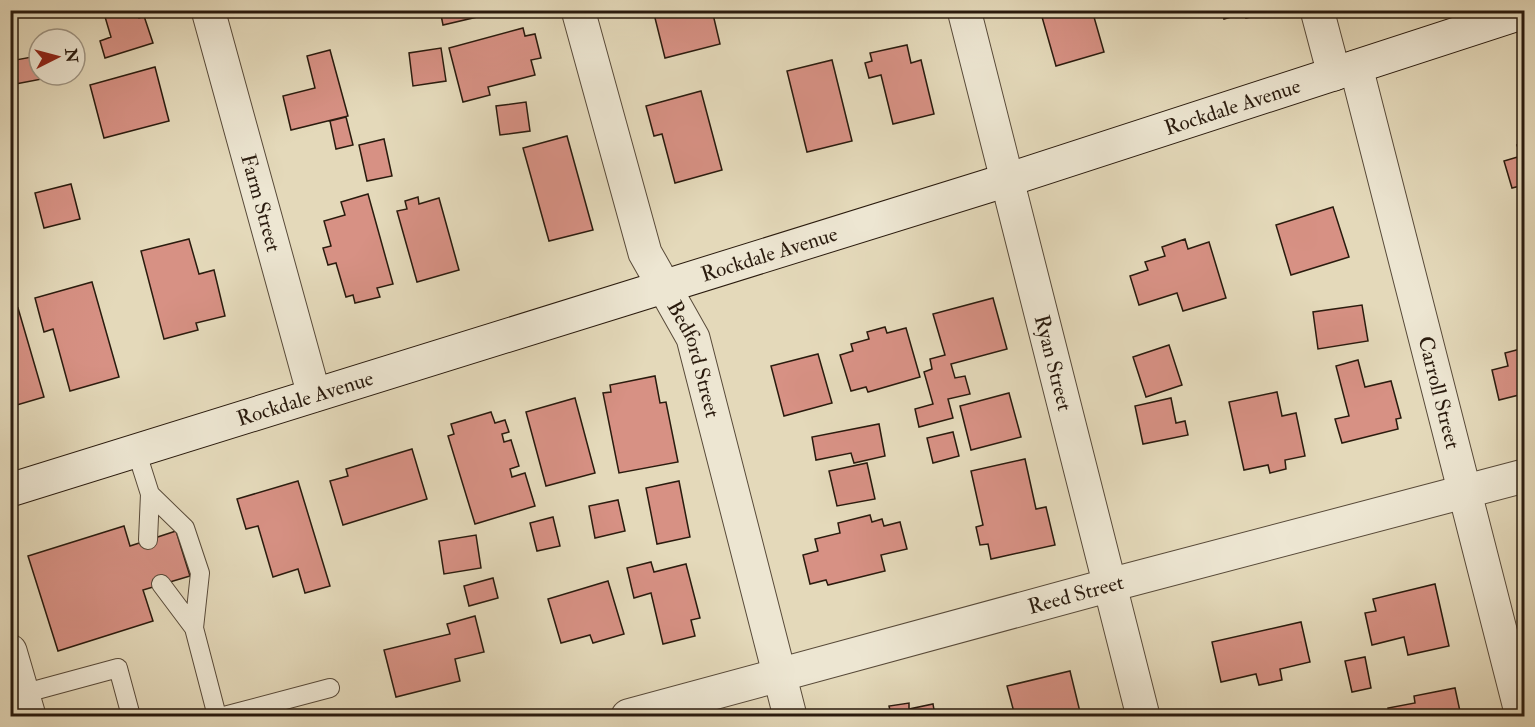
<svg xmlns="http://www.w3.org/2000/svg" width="1535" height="727" viewBox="0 0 1535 727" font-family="'IM FELL Double Pica',serif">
  <rect width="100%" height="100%" fill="#e4d9ba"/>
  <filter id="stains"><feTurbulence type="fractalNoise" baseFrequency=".00333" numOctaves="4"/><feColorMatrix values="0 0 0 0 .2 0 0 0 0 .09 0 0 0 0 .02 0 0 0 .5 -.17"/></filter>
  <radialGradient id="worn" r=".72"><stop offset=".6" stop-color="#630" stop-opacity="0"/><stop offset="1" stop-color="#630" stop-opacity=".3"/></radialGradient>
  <path fill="#d79184" stroke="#2a1b0e" stroke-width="1.5" d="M103 10H137L139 18 144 16 153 43 105 58 100 41 111 37Z
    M440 10H507L443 25Z
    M653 10H712L720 44 665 58Z
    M1040 10H1092L1104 52 1056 66Z
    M1222 10H1272V12L1246 18 1245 13 1224 19Z
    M523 28 525 36 535 34 541 58 531 60 535 75 488 87 490 95 463 102 449 48Z
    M907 45 911 63 921 60 934 114 893 124 881 75 869 78 865 63 872 61 870 53Z
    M441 48 446 81 413 86 409 53Z
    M330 50 348 116 291 130 283 96 315 88 307 56Z
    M37 56 42 79 10 85V61Z
    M832 60 852 141 807 152 787 71Z
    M155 67 169 121 104 138 90 85Z
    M701 91 722 170 675 183 662 134 654 136 646 106Z
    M526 102 530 131 500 135 496 106Z
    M346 117 353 145 336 149 330 121Z
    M567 136 593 230 549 241 523 148Z
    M384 139 392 176 367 181 359 145Z
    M1524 143V185L1512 188 1504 161 1521 156 1517 145Z
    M71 184 80 219 44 228 35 193Z
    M368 194 393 284 377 288 380 297 355 303 353 295 346 297 336 263 328 265 323 248 331 246 324 221 345 215 341 202Z
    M418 197 419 204 439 198 459 270 417 282 397 211 407 209 405 201Z
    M1333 207 1349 257 1291 275 1276 225Z
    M189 239 199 274 214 270 225 316 196 323 198 330 164 339 141 251Z
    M1185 239 1188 249 1209 242 1226 298 1183 311 1177 293 1139 305 1130 276 1148 270 1145 262 1165 256 1162 247Z
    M92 282 119 377 70 391 53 329 44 332 35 298Z
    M993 298 1007 349 951 364 955 378 965 376 970 394 948 399 953 418 919 427 915 409 933 404 924 372 932 369 930 359 945 355 933 314Z
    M1362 305 1368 341 1318 349 1313 312Z
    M18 308 44 397 10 407V310Z
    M885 327 887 333 906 328 920 377 868 392 866 387 851 391 840 355 853 351 851 344 869 339 867 332Z
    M1169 345 1182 385 1146 397 1133 357Z
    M1524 348V399L1520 400 1519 395 1499 400 1492 370 1508 366 1505 353Z
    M818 354 832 403 784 416 771 366Z
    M1358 360 1365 387 1391 381 1401 418 1396 419 1398 429 1342 443 1335 419 1349 416 1336 366Z
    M655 376 660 403 666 402 678 462 619 473 603 393 611 392 610 385Z
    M1277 392 1282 416 1296 413 1305 456 1285 460 1286 469 1270 473 1268 465 1244 470 1229 402Z
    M1009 393 1021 437 971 450 960 406Z
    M575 398 595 473 546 486 526 412Z
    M1171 398 1176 423 1185 421 1188 435 1143 444 1135 406Z
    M491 412 495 423 505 420 509 432 502 434 504 442 511 440 519 466 510 469 512 477 525 473 535 506 475 524 448 436 454 434 451 424Z
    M879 424 885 456 854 463 851 453 816 460 812 437Z
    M953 432 959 456 933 463 927 438Z
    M412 449 427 499 343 525 330 481 348 476 346 469Z
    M1025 459 1036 509 1046 507 1055 545 991 559 988 544 980 545 976 527 983 525 971 471Z
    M867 463 875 499 837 506 829 471Z
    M298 481 330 586 305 593 298 569 273 577 258 526 246 529 237 499Z
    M679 481 690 537 657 544 646 488Z
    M618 500 625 531 595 538 589 506Z
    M870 515 872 522 882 519 884 526 900 522 907 549 881 555 885 571 828 585 826 580 810 584 803 555 818 551 815 539 840 533 838 523Z
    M553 517 560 546 537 551 530 523Z
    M124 526 130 546 176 531 190 576 143 590 153 621 58 651 28 556Z
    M476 535 481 568 444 574 439 541Z
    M651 562 654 572 686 564 700 618 691 620 695 636 663 644 651 593 634 598 627 568Z
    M493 578 498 598 469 606 464 586Z
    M608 581 624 634 593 643 590 635 561 643 548 599Z
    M1435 584 1449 646 1408 655 1404 637 1372 645 1365 613 1376 611 1373 599Z
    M475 616 484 652 455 659 460 681 396 697 384 650 450 634 447 624Z
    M1301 622 1310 662 1280 669 1282 680 1259 685 1256 674 1221 682 1212 642Z
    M1365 657 1371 688 1352 692 1345 661Z
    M1070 671 1081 716H1015L1007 686Z
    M1455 688 1461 716H1390L1388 708 1415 703 1414 696Z
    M909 703V709L933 704 935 716H873L891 714 889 706Z"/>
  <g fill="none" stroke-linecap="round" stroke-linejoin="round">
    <defs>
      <path id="service" d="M136 450 150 494 148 540
        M150 494 185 528 200 573 194 628
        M161 584 194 628 217 716
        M22 694 118 668 131 716
        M224 716 330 688"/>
      <g id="minor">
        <path id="s1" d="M208 10 314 395"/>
        <path id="s2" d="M578 10 645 253 693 338 790 716"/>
        <path id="s3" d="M964 10 1143 716"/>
        <path d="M1317 10 1334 74"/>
        <path id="s4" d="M1356 67 1522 716"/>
        <path id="s5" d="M628 716 1110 585 1524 476"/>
      </g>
      <path id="tertiary" d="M10 651 29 716"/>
      <g id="secondary">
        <path id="s6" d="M10 490 1007 180 1524 12"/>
      </g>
    </defs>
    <use href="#service" stroke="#584a39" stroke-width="20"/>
    <use href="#minor" stroke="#584a39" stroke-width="35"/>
    <use href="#tertiary" stroke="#584a39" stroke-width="35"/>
    <use href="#secondary" stroke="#2a1b0e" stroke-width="35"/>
    <use href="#service" stroke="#ede6d2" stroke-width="18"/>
    <use href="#minor" stroke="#ede6d2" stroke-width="33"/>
    <use href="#tertiary" stroke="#ede6d2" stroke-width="33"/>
    <use href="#secondary" stroke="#ede6d2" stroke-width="33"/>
  </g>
  <g text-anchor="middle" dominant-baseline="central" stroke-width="6" stroke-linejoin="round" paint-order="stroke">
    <g font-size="21" fill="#2a1b0e" stroke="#ede6d2">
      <text stroke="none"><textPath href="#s6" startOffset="1281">Rockdale Avenue</textPath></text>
      <text stroke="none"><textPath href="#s1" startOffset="200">Farm Street</textPath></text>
      <text stroke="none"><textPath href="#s6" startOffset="795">Rockdale Avenue</textPath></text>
      <text stroke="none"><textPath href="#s2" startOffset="370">Bedford Street</textPath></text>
      <text stroke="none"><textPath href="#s3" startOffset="364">Ryan Street</textPath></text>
      <text stroke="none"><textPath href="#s4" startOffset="336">Carroll Street</textPath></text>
      <text stroke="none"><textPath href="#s6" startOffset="309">Rockdale Avenue</textPath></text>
      <text stroke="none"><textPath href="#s5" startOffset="464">Reed Street</textPath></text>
    </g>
  </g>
  <rect width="1535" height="727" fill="none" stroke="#e4d9ba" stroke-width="36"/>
  <rect x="12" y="12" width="1511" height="703" fill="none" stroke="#2a1b0e" stroke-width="3"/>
  <rect x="18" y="18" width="1499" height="691" fill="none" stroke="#2a1b0e" stroke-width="1.5"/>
  <g transform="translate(57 57) rotate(84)"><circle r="28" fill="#ede6d2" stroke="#9f9584" stroke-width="1.5"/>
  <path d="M0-4.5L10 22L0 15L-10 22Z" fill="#8f2418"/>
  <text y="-9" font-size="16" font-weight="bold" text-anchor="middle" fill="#2a1b0e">N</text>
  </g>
  <rect width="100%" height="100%" filter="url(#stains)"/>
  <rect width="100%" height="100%" fill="url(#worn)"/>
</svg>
